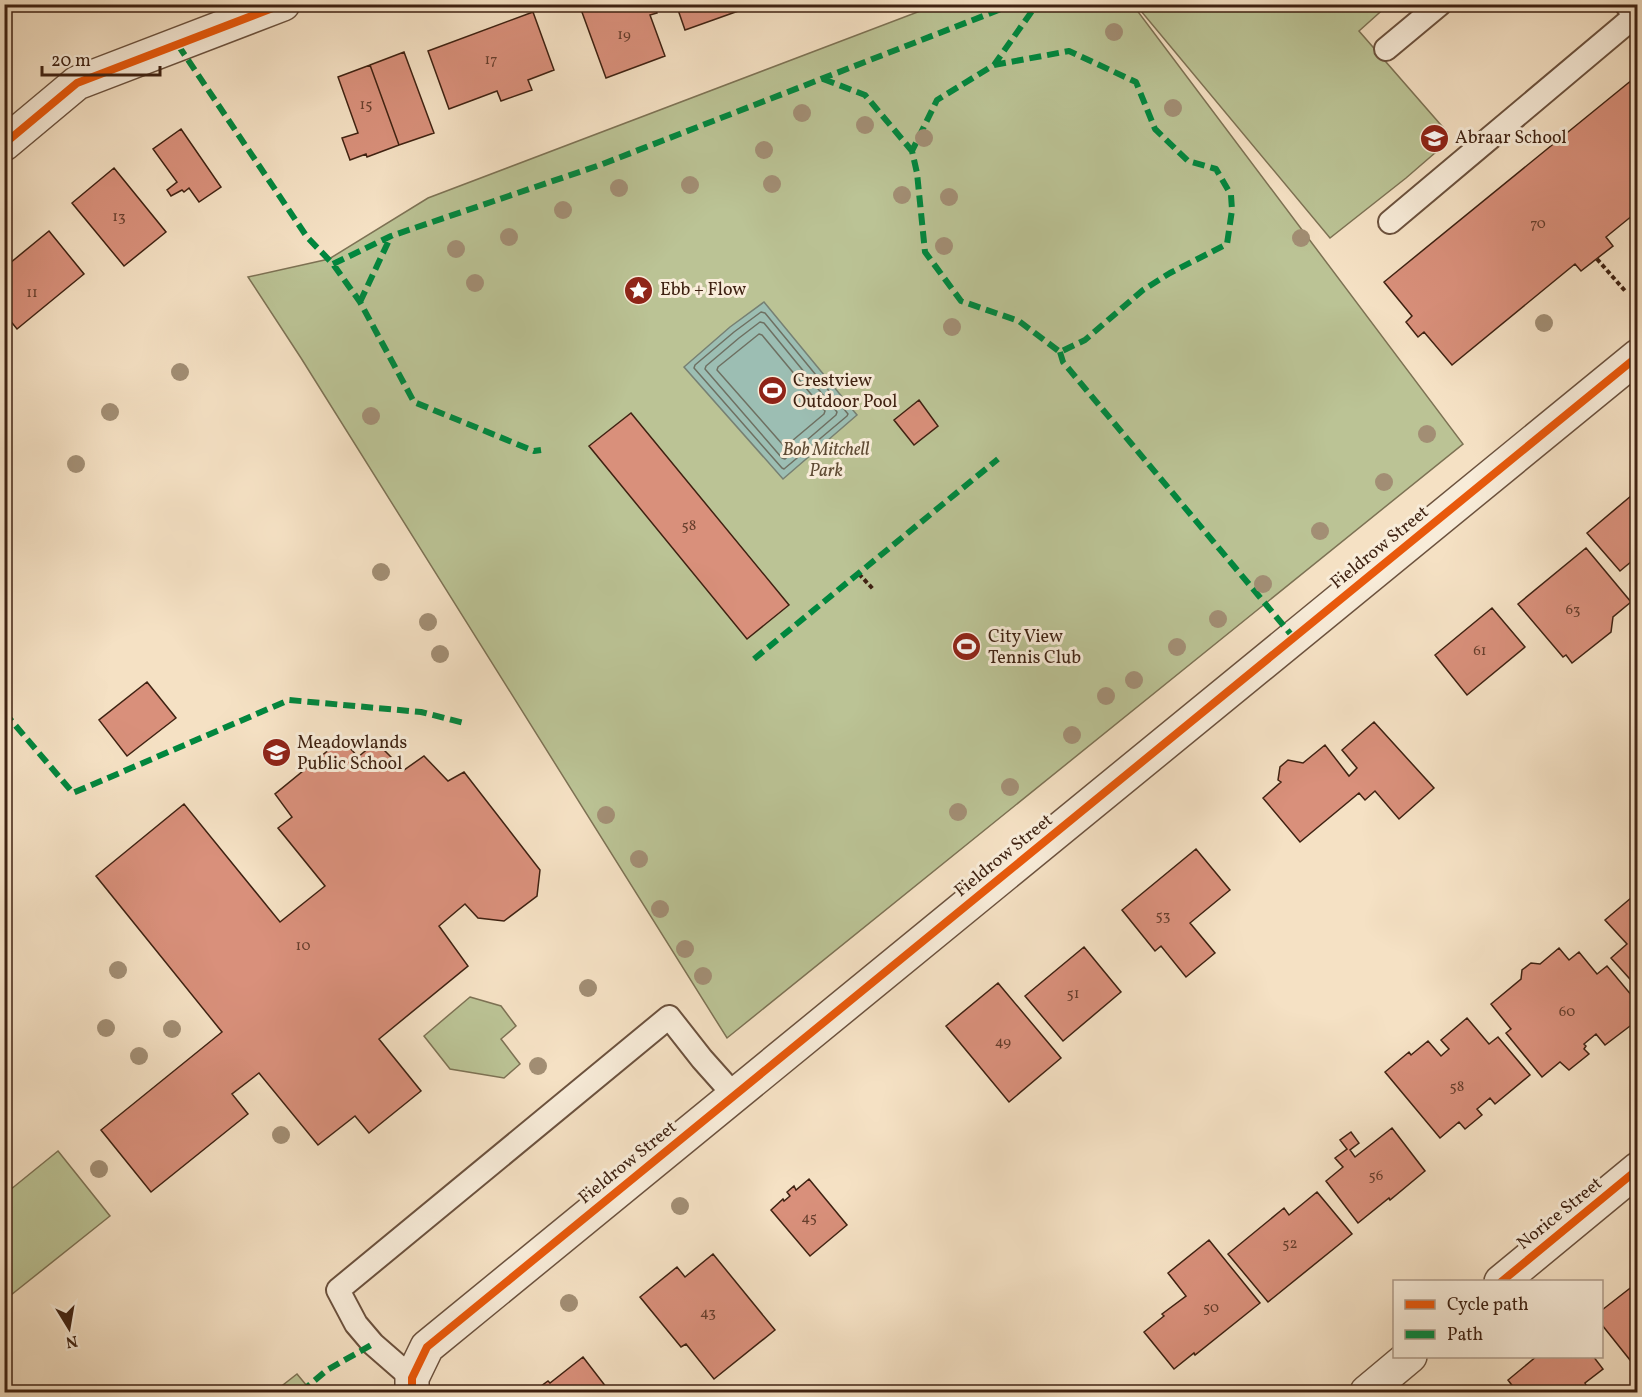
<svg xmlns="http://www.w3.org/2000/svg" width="1642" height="1397" viewBox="0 0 1642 1397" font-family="Vollkorn,serif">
  <rect width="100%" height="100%" fill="#f5e1c4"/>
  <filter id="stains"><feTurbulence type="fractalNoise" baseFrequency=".00333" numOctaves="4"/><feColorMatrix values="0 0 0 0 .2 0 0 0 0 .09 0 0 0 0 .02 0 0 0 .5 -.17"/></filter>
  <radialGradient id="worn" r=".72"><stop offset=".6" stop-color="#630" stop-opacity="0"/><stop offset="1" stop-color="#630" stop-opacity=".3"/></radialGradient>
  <path fill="#bbc395" stroke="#7d7254" stroke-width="1.5" d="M936 5H1133L1463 444 727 1038 301 358 248 277 329 259 428 198Z
    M1136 5H1388L1359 31 1447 132 1444 141 1436 152 1406 178 1330 238Z
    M470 997 501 1006 516 1026 501 1039 520 1064 504 1078 450 1069 424 1036Z
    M58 1151 110 1216 11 1295 5 1286V1194Z
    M297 1374 312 1392H274Z"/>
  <path fill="#9cbeb3" stroke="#778073" stroke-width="1.5" d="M764 302 857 415 783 479 684 367 730 327Z"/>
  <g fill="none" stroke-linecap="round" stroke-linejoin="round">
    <path stroke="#6e7062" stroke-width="1.5" d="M761 312 765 313 848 414 847 416 784 469 782 468 694 368 695 365 734 332Z
      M760 322 764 323 837 412 836 415 785 459 782 458 705 369 706 366 739 338Z
      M759 334 762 335 825 411 824 414 786 446 783 445 717 370 718 367Z"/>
  </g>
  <path fill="#d9907b" stroke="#3f2212" stroke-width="1.5" d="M579 4H654L657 13 650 15 665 56 606 78Z
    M676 4H758L685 30Z
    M533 12 554 70 528 80 532 90 501 101 497 91 449 109 428 51Z
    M404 52 434 133 399 145 370 65Z
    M370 65 399 145 367 157 366 154 350 160 342 138 358 133 338 77Z
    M1638 75V211L1606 237 1613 246 1581 271 1575 264 1452 365 1424 332 1418 337 1406 322 1412 316 1384 282Z
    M181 129 221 187 199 202 189 188 184 192 182 190 171 196 167 190 177 182 153 149Z
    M114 168 166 232 124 266 72 203Z
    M49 231 84 274 17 329 4 313V268Z
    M919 400 938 426 914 445 894 420Z
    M631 413 789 605 747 639 589 446Z
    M1638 490V556L1620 571 1587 533Z
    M1586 548 1631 602 1613 617 1611 632 1572 663 1566 655 1563 657 1518 604Z
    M1492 608 1525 647 1467 695 1435 655Z
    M147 682 176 718 127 756 99 720Z
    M1374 722 1434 788 1399 819 1375 791 1365 800 1359 793 1300 842 1263 798 1281 782 1278 780 1280 767 1288 760 1303 763 1325 745 1349 776 1357 768 1342 750Z
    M342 739 358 757 376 742 404 770 424 756 448 781 464 772 540 870 537 896 504 921 478 918 465 904 439 926 468 966 379 1039 421 1091 369 1133 355 1116 318 1145 259 1073 232 1094 248 1114 151 1192 101 1130 222 1032 96 876 184 804 280 922 325 886 278 828 292 817 275 794Z
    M1196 849 1230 890 1190 923 1215 953 1186 977 1161 946 1155 951 1122 910Z
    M1638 892V988L1611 958 1627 944 1605 920Z
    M1084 947 1121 992 1063 1041 1025 996Z
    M1559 948 1569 960 1579 952 1597 974 1607 966 1638 1003V1020L1605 1045 1596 1034 1584 1044 1586 1046 1584 1049 1589 1054 1569 1070 1560 1062 1542 1077 1506 1033 1511 1029 1491 1004 1521 979 1522 970 1531 963 1540 964Z
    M998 983 1061 1058 1009 1102 946 1026Z
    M1467 1018 1489 1044 1498 1037 1530 1075 1495 1104 1490 1098 1477 1109 1482 1115 1465 1129 1459 1122 1440 1138 1385 1072 1409 1052 1411 1055 1428 1041 1441 1056 1449 1049 1441 1040Z
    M1392 1128 1425 1171 1390 1200 1389 1198 1358 1223 1326 1181 1343 1167 1335 1158 1347 1149 1340 1140 1351 1132 1359 1143 1350 1150 1355 1157Z
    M809 1179 847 1225 810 1256 771 1210 783 1199 784 1201 790 1196 787 1192 794 1186 796 1190Z
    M1317 1192 1352 1234 1268 1302 1228 1254 1284 1208 1289 1215Z
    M1209 1240 1260 1303 1195 1355 1194 1353 1174 1369 1144 1332 1164 1316 1162 1314 1186 1296 1168 1273Z
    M713 1254 775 1330 714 1379 686 1344 681 1347 640 1297 677 1267 685 1277Z
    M1638 1282V1370L1602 1325V1310Z
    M1537 1356H1593L1603 1369 1585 1383 1586 1385 1577 1392H1517L1508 1380Z
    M583 1357 610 1392H536L539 1391 537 1389 548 1381 550 1383Z"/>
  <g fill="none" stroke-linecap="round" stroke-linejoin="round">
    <defs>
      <path id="service" d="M1386 49 1440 4
        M1390 222 1635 16 1626 4
        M412 1378 373 1344 356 1324 338 1290 669 1017 702 1059 735 1096"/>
      <path id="minor" d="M4 144 77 83 283 4
        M1501 1282 1638 1169
        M412 1392V1378L427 1347 1638 356
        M1367 1392 1410 1356"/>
    </defs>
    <use href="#service" stroke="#6c523e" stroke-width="26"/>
    <use href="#minor" stroke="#6c523e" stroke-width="36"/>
    <path stroke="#3f2212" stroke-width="4" stroke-dasharray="4.5 3" stroke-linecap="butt" d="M1597 259 1626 292
      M859 574 873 589"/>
    <use href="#service" stroke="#f8ecd9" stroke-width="22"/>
    <use href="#minor" stroke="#f8ecd9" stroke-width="33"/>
    <path stroke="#00873e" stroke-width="6" stroke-dasharray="12 6" stroke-linecap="butt" d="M178 45 307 237 333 264 360 302 414 402 534 451 541 450
      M994 65 1069 51 1136 82 1155 129 1188 161 1216 169 1231 195 1232 210 1227 244 1170 273 1143 290 1085 340 1060 352 1019 321 961 301 925 252 917 173 912 151 937 100 994 65 1037 4
      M823 79 865 95 912 151
      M333 264 391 236 600 165 1014 4
      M360 302 391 236
      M1060 352 1063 362 1294 638
      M754 659 998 459
      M4 712 73 793 289 700 421 712 464 723
      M301 1392 327 1370 373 1344"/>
    <defs>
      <path id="cycleway" d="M4 144 77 83 283 4
        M1501 1282 1638 1169
        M412 1392V1378L427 1347 1638 356"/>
    </defs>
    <use href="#cycleway" stroke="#f8ecd9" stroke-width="11"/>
    <use href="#cycleway" stroke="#e8590c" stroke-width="8"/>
  </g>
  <g fill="#a28e74">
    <circle cx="1114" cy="32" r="9"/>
    <circle cx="1173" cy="108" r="9"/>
    <circle cx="802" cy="113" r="9"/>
    <circle cx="865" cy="125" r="9"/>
    <circle cx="924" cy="138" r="9"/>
    <circle cx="764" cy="150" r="9"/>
    <circle cx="772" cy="184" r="9"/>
    <circle cx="690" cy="185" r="9"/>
    <circle cx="619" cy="188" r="9"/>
    <circle cx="902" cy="195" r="9"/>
    <circle cx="949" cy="197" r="9"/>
    <circle cx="563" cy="210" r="9"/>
    <circle cx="509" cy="237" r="9"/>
    <circle cx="1301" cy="238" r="9"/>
    <circle cx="944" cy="246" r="9"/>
    <circle cx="456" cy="249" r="9"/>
    <circle cx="475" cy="283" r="9"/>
    <circle cx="1544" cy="323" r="9"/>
    <circle cx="952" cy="327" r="9"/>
    <circle cx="180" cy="372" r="9"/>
    <circle cx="110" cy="412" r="9"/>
    <circle cx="371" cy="416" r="9"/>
    <circle cx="1427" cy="434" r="9"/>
    <circle cx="76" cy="464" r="9"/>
    <circle cx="1384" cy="482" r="9"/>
    <circle cx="1320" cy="531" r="9"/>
    <circle cx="381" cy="572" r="9"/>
    <circle cx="1263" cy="584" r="9"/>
    <circle cx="1218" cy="619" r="9"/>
    <circle cx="428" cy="622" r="9"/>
    <circle cx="1177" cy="647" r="9"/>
    <circle cx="440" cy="654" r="9"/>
    <circle cx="1134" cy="680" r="9"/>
    <circle cx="1106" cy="696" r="9"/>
    <circle cx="1072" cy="735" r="9"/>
    <circle cx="1010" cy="787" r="9"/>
    <circle cx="958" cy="812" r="9"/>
    <circle cx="606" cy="815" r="9"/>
    <circle cx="639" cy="859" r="9"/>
    <circle cx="660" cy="909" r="9"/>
    <circle cx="685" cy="949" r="9"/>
    <circle cx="118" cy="970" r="9"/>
    <circle cx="703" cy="976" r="9"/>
    <circle cx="588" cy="988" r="9"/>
    <circle cx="106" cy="1028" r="9"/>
    <circle cx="172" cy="1029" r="9"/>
    <circle cx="139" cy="1056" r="9"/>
    <circle cx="538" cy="1066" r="9"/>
    <circle cx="281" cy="1135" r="9"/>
    <circle cx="99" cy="1169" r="9"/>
    <circle cx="680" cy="1206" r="9"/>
    <circle cx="569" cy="1303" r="9"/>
  </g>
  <defs>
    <symbol id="school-disc" viewBox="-11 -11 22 22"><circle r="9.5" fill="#8f2418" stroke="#f8ecd9"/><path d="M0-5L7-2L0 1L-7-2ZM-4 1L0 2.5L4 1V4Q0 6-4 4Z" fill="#fff"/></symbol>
    <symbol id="sight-disc" viewBox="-11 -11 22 22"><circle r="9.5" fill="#8f2418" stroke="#f8ecd9"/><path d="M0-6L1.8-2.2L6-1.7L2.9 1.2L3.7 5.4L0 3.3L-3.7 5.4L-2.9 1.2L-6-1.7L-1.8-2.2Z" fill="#fff"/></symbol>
    <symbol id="stadium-disc" viewBox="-11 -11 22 22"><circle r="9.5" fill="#8f2418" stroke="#f8ecd9"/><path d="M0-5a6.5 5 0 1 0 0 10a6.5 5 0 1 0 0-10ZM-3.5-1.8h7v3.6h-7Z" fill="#fff"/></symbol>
  </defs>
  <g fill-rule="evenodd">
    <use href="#school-disc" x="1418" y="122" width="33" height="33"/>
    <use href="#sight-disc" x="622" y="274" width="33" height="33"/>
    <use href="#stadium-disc" x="756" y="374" width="33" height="33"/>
    <use href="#stadium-disc" x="950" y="630" width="33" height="33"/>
    <use href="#school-disc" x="260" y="736" width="33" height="33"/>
  </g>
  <g text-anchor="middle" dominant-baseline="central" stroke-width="6" stroke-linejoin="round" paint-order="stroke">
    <g font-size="15" fill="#663e2c">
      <text x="624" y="35">19</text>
      <text x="491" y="60">17</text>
      <text x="366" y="105">15</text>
      <text x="119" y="217">13</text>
      <text x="1538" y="224">70</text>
      <text x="32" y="293">11</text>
      <text x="689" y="526">58</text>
      <text x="1573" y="610">63</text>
      <text x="1480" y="651">61</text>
      <text x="1163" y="916">53</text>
      <text x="303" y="946">10</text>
      <text x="1073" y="994">51</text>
      <text x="1567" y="1012">60</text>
      <text x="1003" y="1042">49</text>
      <text x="1457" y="1087">58</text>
      <text x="1376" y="1176">56</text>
      <text x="809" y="1218">45</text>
      <text x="1290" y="1244">52</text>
      <text x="1211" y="1308">50</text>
      <text x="708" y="1313">43</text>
    </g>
    <g font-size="18" fill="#3f2212" stroke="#f8ecd9" text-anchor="start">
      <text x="1455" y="138">Abraar School</text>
      <text x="660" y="290">Ebb + Flow</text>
      <text x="793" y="381">Crestview<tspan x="793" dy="21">Outdoor Pool</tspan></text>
      <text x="988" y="637">City View<tspan x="988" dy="21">Tennis Club</tspan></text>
      <text x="297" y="743">Meadowlands<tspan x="297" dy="21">Public School</tspan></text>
    </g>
    <g font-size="18" font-style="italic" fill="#5e4a33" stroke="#f8ecd9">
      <text x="826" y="450">Bob Mitchell<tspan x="826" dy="21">Park</tspan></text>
    </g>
    <g font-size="18" fill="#3f2212" stroke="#f8ecd9">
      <text transform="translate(1380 548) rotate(-39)">Fieldrow Street</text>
      <text transform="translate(1004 856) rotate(-39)">Fieldrow Street</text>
      <text transform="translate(628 1163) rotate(-39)">Fieldrow Street</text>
      <text transform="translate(1560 1214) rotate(-39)">Norice Street</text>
    </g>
  </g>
  <rect width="1642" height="1397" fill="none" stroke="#f5e1c4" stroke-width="24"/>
  <rect x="6" y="6" width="1630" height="1385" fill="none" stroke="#3f2212" stroke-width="3"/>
  <rect x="12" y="12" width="1618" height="1373" fill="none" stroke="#3f2212" stroke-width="1.5"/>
  <rect x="1393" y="1280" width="210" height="78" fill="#f8ecd9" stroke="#ae9b89" stroke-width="1.5"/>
  <rect x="1405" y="1300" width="30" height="9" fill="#e8590c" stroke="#ae9b89" stroke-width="1.5"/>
  <text x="1447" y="1310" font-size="18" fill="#3f2212">Cycle path</text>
  <rect x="1405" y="1330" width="30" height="9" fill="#00873e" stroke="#ae9b89" stroke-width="1.5"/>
  <text x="1447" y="1340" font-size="18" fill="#3f2212">Path</text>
  <g transform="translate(69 1328) rotate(169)" stroke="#f8ecd9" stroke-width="4.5" paint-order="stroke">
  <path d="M0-4.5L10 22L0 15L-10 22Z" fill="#3f2212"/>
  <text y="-9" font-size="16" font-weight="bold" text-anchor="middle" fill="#3f2212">N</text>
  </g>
  <path d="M42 66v9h118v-9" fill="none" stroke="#3f2212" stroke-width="3"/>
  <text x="51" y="66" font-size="18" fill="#3f2212" stroke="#f8ecd9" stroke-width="4.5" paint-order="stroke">20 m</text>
  <rect width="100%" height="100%" filter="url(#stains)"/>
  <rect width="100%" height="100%" fill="url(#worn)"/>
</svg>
